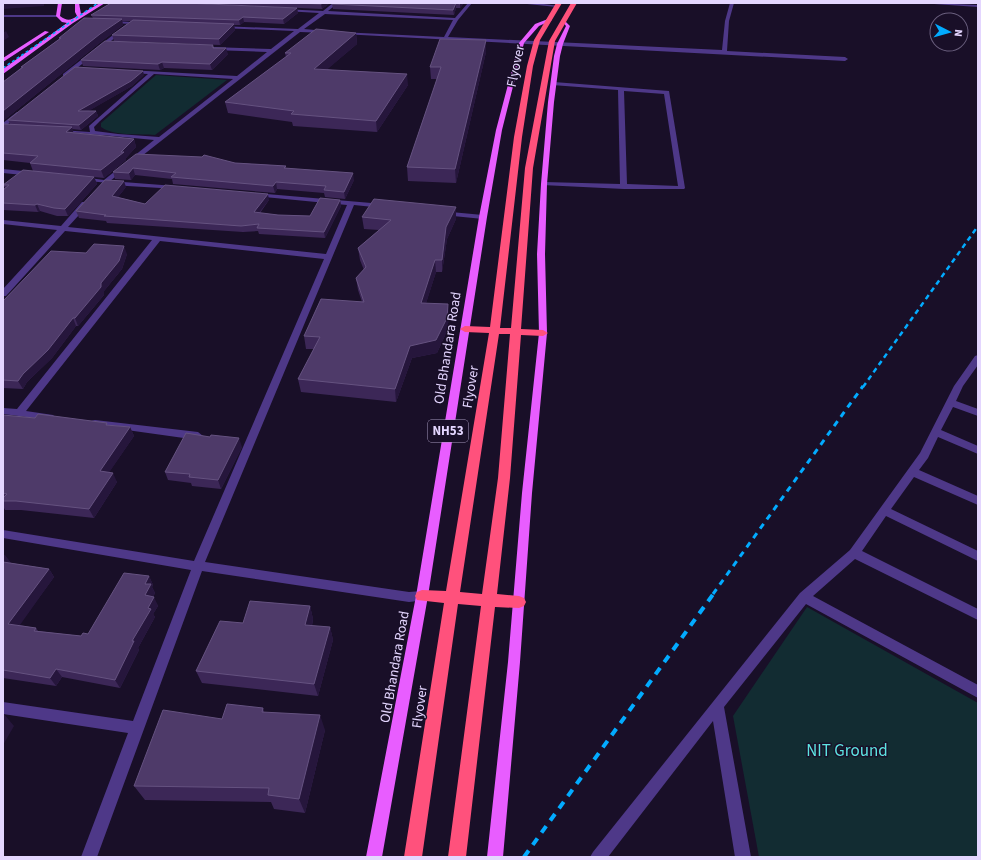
<svg xmlns="http://www.w3.org/2000/svg" width="981" height="860" viewBox="0 0 981 860" font-family="'Source Sans 3',sans-serif">
  <rect width="100%" height="100%" fill="#190f28"/>
  <path fill="#122c32" d="M156 75 227 80 155 135C140 134 113 136 101 127V123Z
    M807 607 978 703V857H759L733 716Z"/>
  <g fill="none" stroke-linecap="round" stroke-linejoin="round">
    <path fill="#4e3888" fill-rule="evenodd" d="M333 3H338L328 11 455 18 468 3H472L458 20 448 37 722 50 725 21 730 3H734L729 21 727 51 845 57 848 59 845 61 342 34 340 32 444 37 453 20 325 14 304 29 326 31 328 33 300 32 110 181 175 186 177 187V189L111 185 108 183 80 180V178L82 177 104 180 154 140 102 135 60 134 57 132 60 130 90 132 89 126 148 74 130 73 127 71 128 70 237 76 267 52 213 50 211 49V47L271 49 294 31 221 28 219 26 298 29 319 13 284 11 282 9 323 11ZM154 74 233 79 159 137 118 134 95 131 94 127 100 121Z
      M517 3H536L559 6 557 7Z
      M932 3 978 5V7L934 4Z
      M3 15H58L60 16 58 17H3Z
      M111 21 133 22 135 23 133 24 109 23Z
      M122 28 126 29 67 76H63V74Z
      M554 82 669 91 685 188 684 189H624L542 185V183L544 182 620 184 618 90 552 85V83ZM624 91 664 94 678 186 627 184Z
      M17 112 22 113 3 128V123Z
      M3 169 33 172 36 174 33 176 3 173Z
      M255 193 383 204 387 206 383 208 354 205 205 562 409 592 422 591 426 592 428 596 426 600 409 602 202 571 97 857H81L128 733 3 714V702L133 721 191 570 3 538V530L194 561 324 259 160 241 26 411 53 415 55 417 50 420 3 414V408L17 409 152 240 65 231 6 296H3V289L57 230 3 224V220L61 226 82 202H85L89 204 68 227 326 254 347 205 253 196 252 195Z
      M440 211 483 215 487 217 483 219 443 215 439 213Z
      M978 355V365L963 386 956 401 978 409V416L953 407 941 430 978 446V454L938 437 928 458 919 470 978 496V505L914 477 891 509 978 551V561L886 516 862 551 978 609V620L855 559 813 596 978 685V698L806 604 724 707 751 857H735L713 721 608 857H590L593 852 800 593 850 550 920 453 954 386 975 356Z
      M95 420 198 432 203 436 198 440 91 425 90 423 91 421Z"/>
    <path fill="#e85dff" fill-rule="evenodd" d="M58 3H62L60 16C67 21 70 21 77 16L75 12V3H79L81 14 100 3H105L73 23 3 74V69L67 23 62 22 56 16Z
      M548 19 552 20 539 26 524 43 502 130 487 217 428 596 382 857H366L416 596 479 217 496 130 519 43 535 24Z
      M564 20 570 26 563 44 560 56 554 102 547 184 545 254 547 333 532 493 520 662 503 857H487L508 662 522 493 539 333 537 254 541 184 548 102 554 56 557 44 566 26 562 21Z
      M45 31 49 32 3 62V58Z"/>
    <path fill="#ff517c" fill-rule="evenodd" d="M556 3H562L540 40 533 66 522 137 500 328H511L525 168 549 41 571 3H577L555 41 533 168 521 329 543 330 548 333 543 336 521 335 510 478 497 594 519 596 524 598 526 602 524 606 519 608 495 607 466 857H448L481 606 458 604 422 857H404L444 603 417 600 415 596 417 592 422 590 446 591 489 333 465 332 460 329 465 326 490 327 514 137 527 66 534 40ZM499 334H510L498 478 482 594 460 592Z"/>
    <path stroke="#02abff" stroke-width="1.5" stroke-dasharray="3 2.5" stroke-linecap="butt" d="M3 68 98 3"/>
    <path stroke="#02abff" stroke-width="2.5" stroke-dasharray="5 4" stroke-linecap="butt" d="M863 387 978 226"/>
    <path stroke="#02abff" stroke-width="3" stroke-dasharray="6 5.5" stroke-linecap="butt" d="M713 594 863 386"/>
    <path stroke="#02abff" stroke-width="4" stroke-dasharray="8 7" stroke-linecap="butt" d="M524 857 714 593"/>
  </g>
  <path fill="#3c2757" d="M189 3H330L322 9Z
    M334 3H464L460 8H456L454 15 333 9 332 4Z
    M297 8 298 13 284 24 244 22 240 25H234L235 30 220 45 114 41 112 35 131 21H122L123 25 102 41 3 121V82L21 68V67L59 39V38L93 18 91 15Z
    M356 33 357 44 327 69 408 85 377 132 293 126 292 122 228 113 225 102 286 57 285 53Z
    M213 47 228 54 212 70 164 68 160 70 83 66 81 60Z
    M486 52 456 183 408 181 407 167 437 79H431L430 67Z
    M144 75 132 86 88 111H96L98 116 81 130 72 129 73 132 134 139 136 147 126 158V160L104 178 94 177 97 184 68 216H57L40 211 38 212 3 210V190L5 188 3 185 33 171 30 163 3 160V124H10L8 120Z
    M136 154 235 163 286 166V168L354 180 345 199 325 197 324 193 277 189 275 193 173 184 172 179 135 175 131 180 115 179 113 172Z
    M126 187 118 197 145 204 269 200 260 213 278 215 310 216 340 200 341 206 325 238 259 234 258 231 243 232 107 223 106 221 79 218 76 211Z
    M362 217 456 219 447 239 442 272H436L426 303 449 316 447 331 437 353 412 358 396 402 301 392 298 379 314 349H306L304 336 362 302 358 290 356 278 364 270 360 260 358 248 379 230 364 229Z
    M86 253 127 254 122 269 104 291V295L78 326H76L52 358 27 382 23 389 3 388V301Z
    M3 415 130 427 134 436 109 472 117 482 94 518 21 510H5L3 506Z
    M242 447 221 489 192 486 191 483 168 480 165 472Z
    M3 554 11 563 49 569 54 577 19 625 36 628 38 631 81 636 88 634 149 576 153 585 152 587 155 593 153 597 158 606 153 614 155 617 138 648 139 650 120 688 62 677 56 686 3 678Z
    M310 606 313 619 312 626 330 627 333 640 318 696 202 683 196 671 243 623Z
    M263 708 264 712 325 730 305 813 274 809 271 802 145 800 134 786 222 719Z"/>
  <path fill="#26163c" d="M3 3H44V6L3 9Z
    M323 3H330L322 9 321 4Z
    M456 3V8L454 15 453 10Z
    M461 3H464L460 8V4Z
    M297 8 298 13 284 24 283 19Z
    M243 17 244 22 240 25 239 20Z
    M122 19 123 25 102 41 3 121V111L100 34Z
    M234 24 235 30 220 45 219 39Z
    M6 31 9 37 3 41V33Z
    M356 33 357 44 315 80 314 69Z
    M486 40V52L456 183 455 169Z
    M226 48 228 54 212 70 210 64Z
    M162 62 164 68 160 70 158 64Z
    M143 71 144 75 132 86 80 116 78 111Z
    M407 74 408 85 377 132 376 121Z
    M96 111 98 116 81 130 79 125Z
    M72 127 74 135 66 132Z
    M134 139 136 147 126 158V160L104 178 101 170 121 152Z
    M133 168 135 175 131 180 129 173Z
    M353 173 354 180 345 199 344 192Z
    M94 177 97 184 68 216 65 209Z
    M124 181 126 187 114 202 112 196Z
    M276 182 277 189 275 193 273 186Z
    M268 194 269 200 255 218 254 212Z
    M340 200 341 206 325 238 324 232Z
    M37 204 40 211 38 212 35 205Z
    M456 207V219L447 239 442 272V260L446 227Z
    M124 246 127 254 122 269 104 291V295L78 326 75 318 101 283Z
    M435 260 436 272 422 316 421 303Z
    M448 304 449 316 447 331 437 353 412 358 396 402 395 389 410 346Z
    M73 318 76 326 52 358 27 382 23 389 18 381 23 374Z
    M130 427 134 436 104 480 100 471Z
    M239 438 242 447 221 489 218 480Z
    M113 473 117 482 94 518 89 509Z
    M5 555 11 563 3 566V557Z
    M49 569 54 577 15 632 8 624Z
    M149 576 153 585 152 587 155 593 150 604 145 595V584Z
    M154 597 158 606 153 614 155 617 138 648 139 650 120 688 115 680 132 641 148 608Z
    M310 606 313 619 309 637 305 625Z
    M330 627 333 640 318 696 314 684Z
    M56 669 62 677 56 686 50 678Z
    M4 714 14 726 3 745V715Z
    M320 715 325 730 305 813 299 799Z"/>
  <path fill="#4e3a69" stroke="#655280" d="M111 3H185L297 8 283 19 243 17 239 20 91 15Z
    M294 3H323L321 4Z
    M334 3H461L460 4 456 3 453 10 332 4Z
    M84 18 122 19 100 34 3 111V82L23 67H21L61 38H59Z
    M133 20 234 24 219 39 112 35Z
    M316 29 356 33 314 69 407 74 376 121 291 114 294 111 225 102 291 53H285Z
    M440 39 486 40 455 169 407 167 441 67H430Z
    M105 41 213 45 212 47H214L213 48H226L210 64 162 62 158 64 81 60Z
    M75 67 143 71 131 81 78 111H96L79 125 8 120Z
    M3 124 72 127 66 132 134 139 121 152H124L101 170 30 163 38 156 3 153Z
    M136 154 202 157 204 155 235 163 286 166 284 168 353 173 344 192 324 190 326 186 276 182 273 186 171 177 176 173 133 168 129 173 113 172Z
    M23 170 94 177 65 209 54 208 37 204 35 205 3 203V190L9 185H3Z
    M105 180 124 181 112 196 145 204 165 185 268 194 254 212 278 215 310 216 320 198 340 200 324 232 257 228 259 224 241 226 104 216 106 215 76 211Z
    M374 199 456 207 446 227 442 260H435L421 303 448 304 447 318 436 340 410 346 395 389 298 379 320 337 304 336 321 299 364 302 356 278 366 267 358 248 391 220 362 217Z
    M94 244 124 246 119 261 101 283V287L75 318H73L48 350 23 374 18 381 3 380V301L51 251 86 253Z
    M38 414 107 423 106 425 130 427 100 471 113 473 89 509 16 501H3V498L7 494 3 493V415L35 418Z
    M186 433 210 437 211 435 239 438 218 480 189 477 190 474 165 472Z
    M3 562 49 569 8 624 36 628 34 631 81 636 83 633 88 634 124 573 149 576 145 584H151L145 595 154 597 148 608 151 609 132 641H134L115 680 56 669 50 678 3 670Z
    M250 601 310 606 305 625 330 627 314 684 196 671 220 621 243 623Z
    M227 704 263 708 262 712 320 715 299 799 268 795 269 788 134 786 163 710 222 719Z"/>
  <g text-anchor="middle" dominant-baseline="central" stroke-width="3" stroke-linejoin="round" paint-order="stroke">
    <rect fill="#190f28" stroke="#a79abe" stroke-width="1" x="428" y="420" width="40" height="22" rx="3"/>
    <g font-size="13" font-weight="bold" fill="#e4d6ff">
      <text x="448" y="431">NH53</text>
    </g>
    <g font-size="14" fill="#e4d6ff" stroke="#190f28">
      <text transform="translate(516 66) rotate(-78)">Flyover</text>
      <text transform="translate(448 348) rotate(-81)">Old Bhandara Road</text>
      <text transform="translate(471 387) rotate(-81)">Flyover</text>
      <text transform="translate(395 667) rotate(-80)">Old Bhandara Road</text>
      <text transform="translate(420 707) rotate(-82)">Flyover</text>
    </g>
    <g font-size="17" fill="#5de4e2" stroke="#190f28">
      <text x="847" y="751">NIT Ground</text>
    </g>
  </g>
  <rect width="981" height="860" fill="none" stroke="#e4d6ff" stroke-width="8"/>
  <g transform="translate(949 32) rotate(96)"><circle r="19" fill="#190f28" stroke="#6a5f7e"/>
  <path d="M0-3L7 15L0 10L-7 15Z" fill="#02abff"/>
  <text y="-6" font-size="11" font-weight="bold" text-anchor="middle" fill="#e4d6ff">N</text>
  </g>
</svg>
